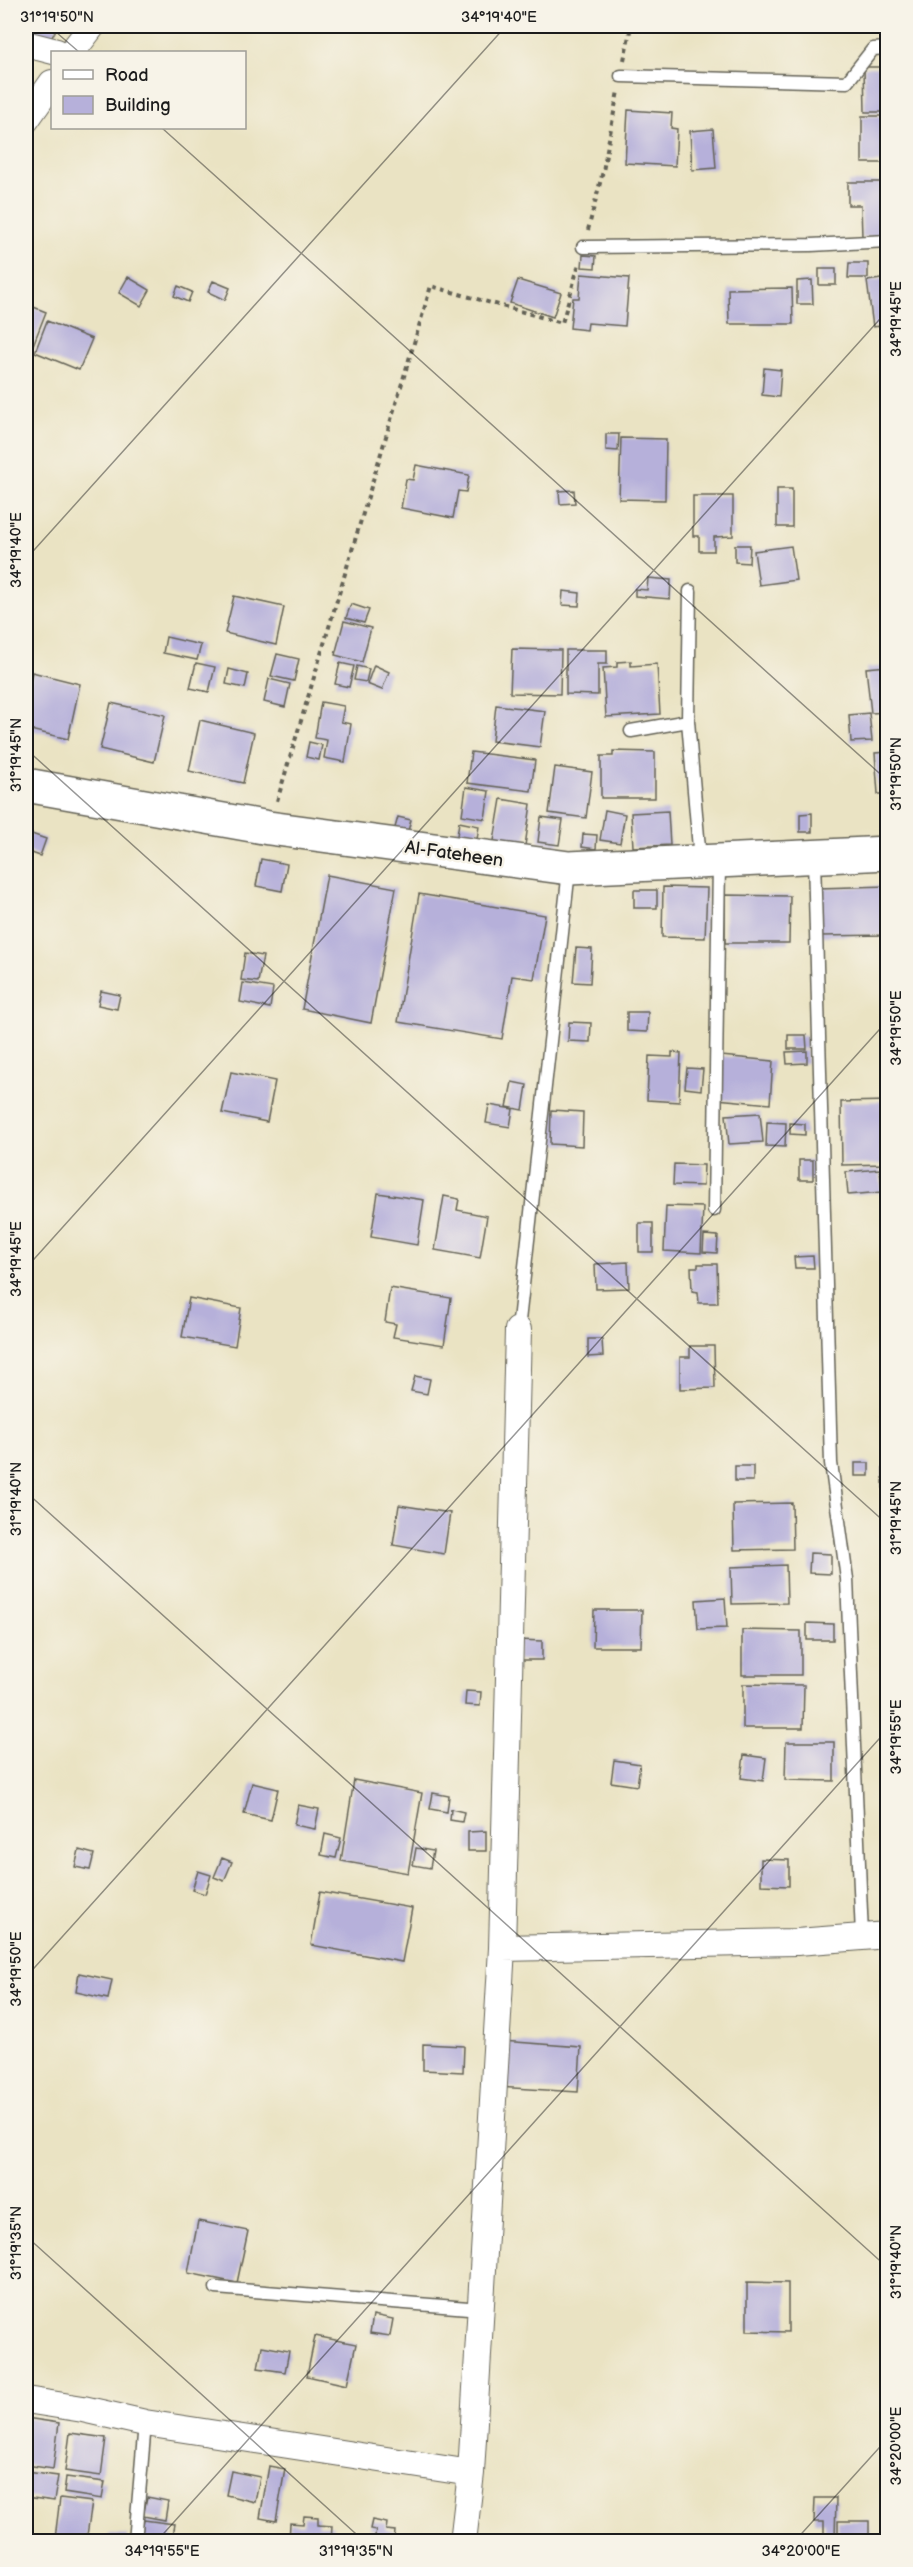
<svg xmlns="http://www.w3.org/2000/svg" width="913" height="2567" viewBox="0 0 913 2567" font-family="'Balsamiq Sans',sans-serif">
  <rect width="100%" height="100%" fill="#f7f3e8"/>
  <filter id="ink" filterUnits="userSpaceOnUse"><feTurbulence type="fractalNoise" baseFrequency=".0167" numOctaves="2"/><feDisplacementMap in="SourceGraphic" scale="12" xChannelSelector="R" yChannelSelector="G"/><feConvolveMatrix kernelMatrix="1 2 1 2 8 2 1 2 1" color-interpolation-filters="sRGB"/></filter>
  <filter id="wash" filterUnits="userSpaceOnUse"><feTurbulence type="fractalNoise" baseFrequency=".008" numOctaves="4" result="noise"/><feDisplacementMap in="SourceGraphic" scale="24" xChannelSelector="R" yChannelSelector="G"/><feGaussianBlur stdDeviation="1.35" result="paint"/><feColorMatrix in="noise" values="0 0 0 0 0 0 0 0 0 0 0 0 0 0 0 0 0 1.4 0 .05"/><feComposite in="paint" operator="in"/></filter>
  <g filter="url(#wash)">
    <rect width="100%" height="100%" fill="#eae3c3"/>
    <g id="blocks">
      <path fill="#b6b0da" d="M26 26H58L47 46 26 42Z
        M864 67H888V112H865Z
        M628 110 672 113 671 128 677 129 675 166 625 163Z
        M862 116H888V163H862Z
        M713 129 716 168 692 170 690 131Z
        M848 182H884V185H888V237H862L861 205H848Z
        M583 255 596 256 595 268 582 267Z
        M849 263H868V278H848Z
        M819 269H836V285H819Z
        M581 274 629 278 625 326 588 323 587 330 570 328 573 298H579Z
        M128 277 150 290 141 306 119 293Z
        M888 278V325L873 327 867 281Z
        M518 280 561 293 553 317 510 303Z
        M812 280 813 304H797V281Z
        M213 281 230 288 225 300 208 292Z
        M178 286 192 292 188 302 174 296Z
        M792 288 793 324H729L728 289Z
        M26 304 46 312 26 363Z
        M47 321 92 339 79 370 35 352Z
        M764 368 781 370 779 397 762 395Z
        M606 434H619L618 451 606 450Z
        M621 438 666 439 665 500 619 499Z
        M416 465 469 475 466 492 458 491 453 518 401 508 406 479 413 480Z
        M777 489H792V527H777Z
        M574 490 575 503 560 504 559 491Z
        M693 496H733V536L714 537V551H699V536H693Z
        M735 545H750L749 563 735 562Z
        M791 546 796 580 759 585 754 551Z
        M648 578 671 580 670 599 635 596V589L647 590Z
        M563 591 580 593 579 606 562 605Z
        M234 596 284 607 276 645 225 633Z
        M351 604 369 610 364 623 346 618Z
        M344 621 371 628 362 662 335 655Z
        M166 637 201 645 197 660 163 653Z
        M512 649 561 650 560 694 510 693Z
        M566 650H607V664H598V695L566 694Z
        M277 654 299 659 294 681 271 676Z
        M631 661V666L657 664 660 714 606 717 603 668 617 667V662Z
        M196 663 215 667 209 692 190 688Z
        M340 663 354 666 349 687 335 684Z
        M374 665 389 672 382 690 367 684Z
        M357 666 369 669 366 682 354 680Z
        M888 666V712L871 713 866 668Z
        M229 669 248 674 245 688 226 684Z
        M32 672 80 684 68 739 26 729V701Z
        M269 679 290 684 285 707 264 702Z
        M321 702 344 706 341 722 351 724 345 762 324 758 327 740 315 738Z
        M111 703 165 715 154 762 100 749Z
        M496 705 545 711 540 747 492 741Z
        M869 713 872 741 851 742 849 715Z
        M200 720 254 733 243 783 189 771Z
        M309 742 322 745 319 760 306 757Z
        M613 751 655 752V798H601V756H613Z
        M471 752 535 760 531 791 467 783Z
        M888 752V794H878L875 753Z
        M555 767 592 772 586 818 549 813Z
        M466 787 489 791 485 819 462 815Z
        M501 799 531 804 525 846 494 841Z
        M605 810 625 814 620 843 600 840Z
        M668 811 670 845 633 847 631 813Z
        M812 813V832H800V814Z
        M398 817 411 820 406 838 393 835Z
        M541 817 563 820 559 845 538 842Z
        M459 822 479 826 476 846 456 843Z
        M26 832 46 839 40 856 26 851Z
        M583 834 597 835 596 849 582 847Z
        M261 859 287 864 282 891 256 886Z
        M327 875 396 888 371 1023 302 1009Z
        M888 886V935L819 936 818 888Z
        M663 887 707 888 705 938 662 937Z
        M634 890H657V908H634Z
        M419 894 545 915 534 979 512 976 502 1039 398 1022Z
        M725 895 790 896 789 943H725Z
        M576 948 592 949 590 983 573 982Z
        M245 953 263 956 258 982 241 980Z
        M243 983 273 988 270 1008 240 1002Z
        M101 991 120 995 117 1009 98 1005Z
        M627 1012H648L647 1032 627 1031Z
        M569 1022 591 1023 590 1042 568 1041Z
        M788 1035H806L807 1049H788Z
        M807 1051V1063L787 1064 786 1052Z
        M672 1052 681 1053 679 1102 647 1100 649 1056 672 1057Z
        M721 1056 773 1061 770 1104 717 1099Z
        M687 1068 703 1069 701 1090 685 1088Z
        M231 1072 275 1081 267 1122 222 1113Z
        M512 1082 527 1085 523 1110 507 1107Z
        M888 1101V1164L842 1165 841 1102Z
        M489 1105 513 1109 510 1127 486 1123Z
        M551 1110 583 1112 582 1146 550 1144Z
        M760 1113 763 1142 729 1144 726 1115Z
        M767 1122 786 1123 785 1147 766 1146Z
        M790 1123 805 1124V1135L790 1134Z
        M799 1160H813V1180H799Z
        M674 1164 704 1165 703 1186 673 1185Z
        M880 1169 882 1192 848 1195 846 1172Z
        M378 1193 424 1200 417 1245 371 1237Z
        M444 1196 459 1199 457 1210 487 1216 480 1258 435 1250Z
        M666 1206 703 1207 701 1253 664 1251Z
        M639 1223H653V1252H639Z
        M704 1235 718 1236 717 1253 703 1252Z
        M813 1256 814 1268H795L794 1257Z
        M628 1262 629 1288 596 1289 595 1264Z
        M698 1264H717L718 1303H699L698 1292 692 1291 691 1267H698Z
        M390 1288 451 1298 444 1345 393 1337 396 1324 385 1322Z
        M189 1298 241 1308 235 1346 182 1337Z
        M588 1339H602L603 1356 588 1357Z
        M690 1346H714L715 1388 680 1389V1357H690Z
        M415 1376 430 1379 427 1394 411 1391Z
        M855 1463H869V1476H855Z
        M735 1466H753V1481H735Z
        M883 1467H888V1488H883Z
        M792 1503 793 1549 734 1550 733 1504Z
        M399 1505 450 1513 444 1554 393 1545Z
        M810 1553 831 1554V1574L809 1573Z
        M786 1565 787 1603 732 1604 731 1567Z
        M725 1598 727 1628 698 1629 696 1600Z
        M594 1610H642L641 1647H593Z
        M807 1623 833 1624V1640H807Z
        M742 1630 801 1631V1675H742Z
        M518 1640 542 1641V1660H518Z
        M743 1684 804 1685 803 1728H743Z
        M466 1691 481 1692 480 1706 465 1705Z
        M786 1742H834V1781L785 1780Z
        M744 1755 766 1758 763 1781 741 1778Z
        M614 1760 640 1764 637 1786 611 1782Z
        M354 1780 422 1793 408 1873 341 1861Z
        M252 1783 278 1789 271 1820 244 1814Z
        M433 1793 449 1796 447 1812 430 1809Z
        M298 1805 319 1809 315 1829 294 1825Z
        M451 1809 464 1812 462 1822 450 1820Z
        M486 1831V1851H468V1832Z
        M325 1834 341 1838 336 1858 321 1855Z
        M416 1848 433 1851 430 1868 413 1865Z
        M79 1850 94 1854 90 1870 75 1867Z
        M222 1858 232 1862 224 1881 214 1877Z
        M761 1859 789 1860V1886L761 1885Z
        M198 1871 211 1875 205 1894 192 1890Z
        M320 1892 412 1908 402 1962 311 1945Z
        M79 1973 112 1980 108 1999 76 1992Z
        M502 2041 581 2047 578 2092 499 2087Z
        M423 2044 464 2046 463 2072 423 2070Z
        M198 2221 248 2231 237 2283 188 2273Z
        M747 2282 788 2283V2332L747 2331Z
        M373 2315 393 2319 390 2336 370 2333Z
        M315 2336 356 2344 347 2385 307 2376Z
        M262 2346 289 2351 285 2372 258 2368Z
        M26 2418 59 2423 53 2469 26 2465Z
        M70 2433 106 2438 101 2476 65 2471Z
        M269 2466 285 2469 276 2521 260 2518Z
        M231 2471 260 2477 255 2502 226 2495Z
        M26 2472 58 2476 54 2501 26 2497Z
        M66 2477 105 2482 102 2499 64 2493Z
        M147 2497 168 2501 165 2520 143 2516Z
        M60 2498 92 2502 86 2542 55 2538Z
        M815 2498H836L835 2538H824V2522H814Z
        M304 2516 318 2517V2525L332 2526 331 2542H289L290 2523 303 2524Z
        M144 2520 174 2524 171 2542 141 2538Z
        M372 2520 387 2523 386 2530 395 2531 394 2542H374L376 2530 370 2529Z
        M838 2521H869V2540H838Z
        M109 2534 127 2535 126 2542H109Z"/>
    </g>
  </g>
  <g filter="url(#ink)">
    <use href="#blocks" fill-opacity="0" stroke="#646256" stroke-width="1.5"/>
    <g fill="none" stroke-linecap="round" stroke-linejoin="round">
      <defs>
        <path id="lane" d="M621 76 847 82 873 49 888 48
          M583 247 811 245 888 241
          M690 591 688 721 700 860
          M631 731 688 721
          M814 859 831 1463 847 1579 862 1936
          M714 1210 719 863
          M518 1330 569 870
          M216 2288 481 2309
          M135 2542 145 2423"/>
        <path id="street" d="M26 44 57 52
          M72 52 92 26
          M26 120 52 83
          M502 1948 797 1942 888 1935
          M26 2400 83 2409 145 2423 471 2473
          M463 2542 471 2473 502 1948 518 1330"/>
        <path id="secondary" d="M26 785 269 828 569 868 888 853"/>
      </defs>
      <use href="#lane" stroke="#646256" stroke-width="15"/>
      <use href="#street" stroke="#646256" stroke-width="28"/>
      <use href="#secondary" stroke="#646256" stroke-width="36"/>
      <path stroke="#646256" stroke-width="4" stroke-dasharray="4.5 4.5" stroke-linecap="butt" d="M624 60 631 26
        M588 230 603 171 618 91
        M277 801 431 286 562 323 579 264"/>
      <use href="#lane" stroke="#fff" stroke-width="12"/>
      <use href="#street" stroke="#fff" stroke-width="26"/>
      <use href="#secondary" stroke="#fff" stroke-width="33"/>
    </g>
  </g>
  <path fill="none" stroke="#1c1c1c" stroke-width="1.5" stroke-opacity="0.45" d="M49 26 79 52M875 26 888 37M162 128 888 781M26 559 506 26M26 749 888 1525M26 1268 888 310M26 1492 888 2268M26 1977 888 1020M26 2236 365 2542M156 2542 888 1729M794 2542 888 2438"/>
  <g text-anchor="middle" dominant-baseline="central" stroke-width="5" stroke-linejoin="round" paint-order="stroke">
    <g font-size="18" fill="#1c1c1c" stroke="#f7f3e8">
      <text transform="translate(454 854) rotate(8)">Al-Fateheen</text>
    </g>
  </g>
  <rect width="913" height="2567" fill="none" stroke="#f7f3e8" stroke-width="66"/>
  <rect x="51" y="51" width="195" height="78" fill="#f7f3e8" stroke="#9f9d96" stroke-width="1.5"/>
  <rect x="63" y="70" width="30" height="9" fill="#ffffff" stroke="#9f9d96" stroke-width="1.5"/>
  <text x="105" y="81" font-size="18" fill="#1c1c1c">Road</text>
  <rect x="63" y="96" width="30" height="18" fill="#b6b0da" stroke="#9f9d96" stroke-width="1.5"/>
  <text x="105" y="111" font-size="18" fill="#1c1c1c">Building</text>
  <rect x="33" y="33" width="847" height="2501" fill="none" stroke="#1c1c1c" stroke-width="2"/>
  <g font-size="15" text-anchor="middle" fill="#1c1c1c">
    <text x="57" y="22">31°19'50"N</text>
    <text x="499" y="22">34°19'40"E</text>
    <text transform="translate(896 319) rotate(-90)" y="5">34°19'45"E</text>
    <text transform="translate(16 550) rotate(-90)" y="5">34°19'40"E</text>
    <text transform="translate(16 755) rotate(-90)" y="5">31°19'45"N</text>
    <text transform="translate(896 774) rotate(-90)" y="5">31°19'50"N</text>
    <text transform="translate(896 1028) rotate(-90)" y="5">34°19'50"E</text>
    <text transform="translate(16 1259) rotate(-90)" y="5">34°19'45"E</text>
    <text transform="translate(16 1499) rotate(-90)" y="5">31°19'40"N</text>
    <text transform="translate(896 1518) rotate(-90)" y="5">31°19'45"N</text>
    <text transform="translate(896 1737) rotate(-90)" y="5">34°19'55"E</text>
    <text transform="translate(16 1969) rotate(-90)" y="5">34°19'50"E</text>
    <text transform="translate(16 2243) rotate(-90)" y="5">31°19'35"N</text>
    <text transform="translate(896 2262) rotate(-90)" y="5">31°19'40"N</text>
    <text transform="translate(896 2446) rotate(-90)" y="5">34°20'00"E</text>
    <text x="162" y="2556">34°19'55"E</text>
    <text x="356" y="2556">31°19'35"N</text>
    <text x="801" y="2556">34°20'00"E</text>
  </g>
</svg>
